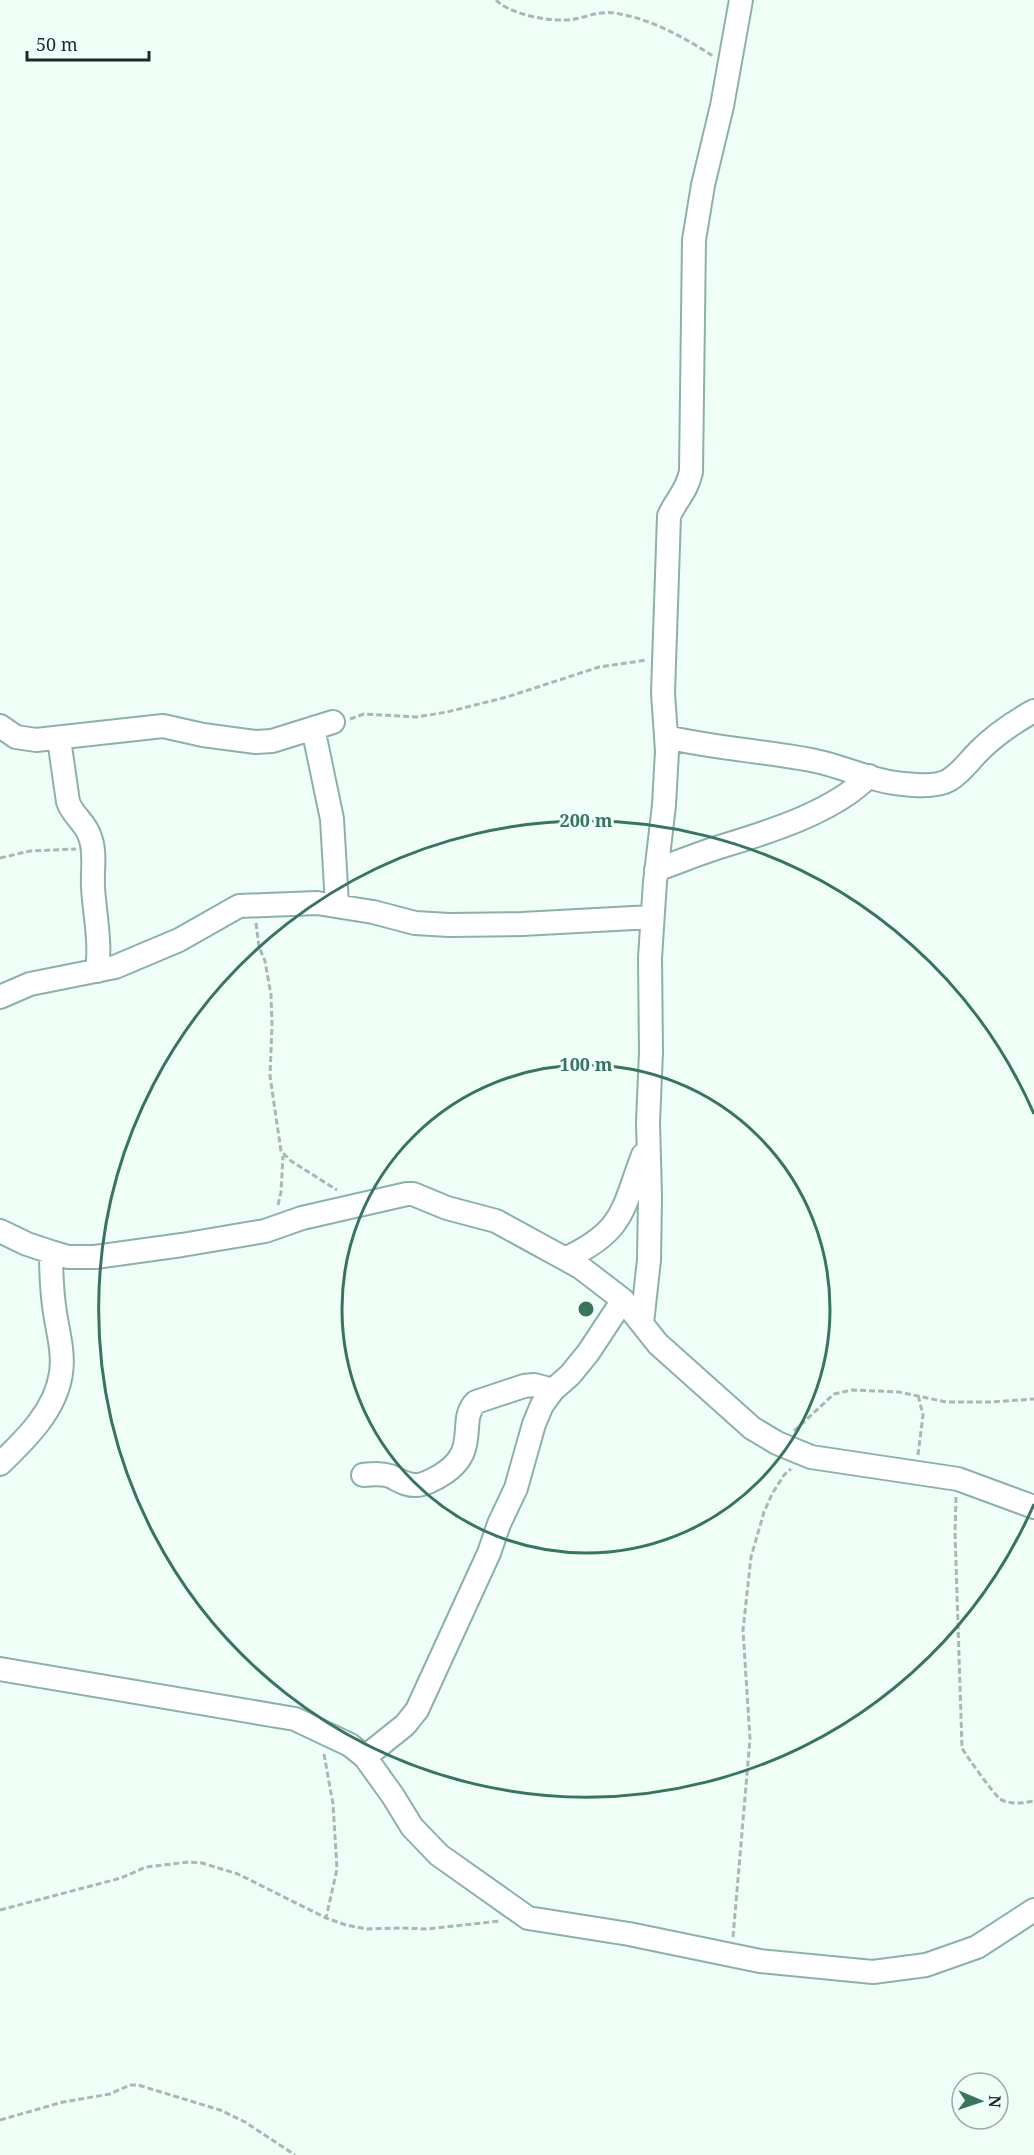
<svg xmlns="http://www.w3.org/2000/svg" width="1034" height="2155" viewBox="0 0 1034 2155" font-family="'Noto Serif',serif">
  <rect width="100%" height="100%" fill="#effef7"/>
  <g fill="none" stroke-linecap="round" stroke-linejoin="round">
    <defs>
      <path id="minor" d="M0 726 16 737 36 740 163 726 203 735 256 742 272 741 333 722
        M313 728 332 819 337 905
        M666 737C714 748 762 751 811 760 839 765 866 779 895 783 910 785 936 788 949 780 961 773 969 761 979 751 995 735 1014 722 1034 711
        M59 739 68 802C73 816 86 823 90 837 96 852 92 872 93 888 95 916 101 943 97 971
        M656 870C679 862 702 852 726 845 772 831 835 811 869 776
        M0 997 30 984 115 967 179 940 239 906 317 903 373 912 415 923 449 925 522 924 652 917
        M0 1231 27 1244 51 1252 68 1257H95L182 1245 265 1231 302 1218 407 1194H413L447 1208 496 1221 580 1267 623 1300 658 1344 752 1428 777 1443 811 1457 958 1479 1034 1507
        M567 1258C625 1230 622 1210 643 1155
        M642 1323 649 1260 650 1196 648 1122 651 1052 650 958 655 882 664 805 667 751 663 693 669 516C677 498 686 493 691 472L694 240 703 185 722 106 741 0
        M0 1464C26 1439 56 1410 61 1373 64 1353 58 1332 55 1313 52 1293 51 1272 51 1252
        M363 1475C372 1474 381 1473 390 1476 399 1480 407 1486 417 1485 424 1485 432 1480 438 1477 483 1452 456 1421 476 1402L524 1386 534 1385 553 1390
        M0 1669 295 1719 350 1745 365 1757 393 1796 412 1827 439 1855 528 1918 629 1934 760 1961 873 1972 926 1965 977 1947 1034 1910
        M365 1757 405 1725 417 1710 489 1553 499 1524 516 1488 534 1424 542 1405 553 1390 570 1375 588 1353 623 1300"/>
    </defs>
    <use href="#minor" stroke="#8db2a3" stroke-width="26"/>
    <path stroke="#a9b8b1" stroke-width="3" stroke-dasharray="6 3" stroke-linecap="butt" d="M496 0C509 14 547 21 566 20 586 19 597 9 620 14 653 20 685 38 713 56
      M350 719 364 714 417 717 447 712 507 697 599 667 647 660
      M0 858 30 851 76 849
      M256 923 259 947 265 961 271 995 272 1025 270 1076 281 1151 291 1161 337 1190
      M278 1205 281 1192 283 1156
      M794 1431 834 1394 852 1390 899 1392 946 1402H991L1034 1399
      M918 1455 923 1415 918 1395
      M956 1497 955 1532 962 1748C967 1757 993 1793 1000 1799 1010 1805 1024 1803 1034 1801
      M324 1754 333 1804 337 1869 326 1918
      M0 1910 121 1878 146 1867 189 1862 202 1863 238 1874 326 1918 346 1925 367 1929 402 1928 427 1929 500 1921
      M733 1937 750 1739 743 1630 751 1557 764 1512 772 1494 784 1475 791 1469
      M0 2120 63 2102 110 2094 130 2085H138L220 2110 245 2122 295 2155"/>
    <use href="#minor" stroke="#fff" stroke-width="22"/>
  </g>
  <g fill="none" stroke="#39745e" stroke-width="3">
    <circle cx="586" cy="1309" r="244"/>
    <path d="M1034 1504A488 488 0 1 1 1034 1114"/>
  </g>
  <circle cx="586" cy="1309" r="9" fill="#39745e" stroke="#effef7" stroke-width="3"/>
  <g font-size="18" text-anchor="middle" font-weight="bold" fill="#39745e" stroke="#effef7" stroke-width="6" stroke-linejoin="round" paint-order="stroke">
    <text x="586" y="827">200 m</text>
    <text x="586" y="1071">100 m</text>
  </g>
  <g transform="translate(980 2101) rotate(92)"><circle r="28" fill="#effef7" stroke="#9aa9a2" stroke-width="1.5"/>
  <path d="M0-4.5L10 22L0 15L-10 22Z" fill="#39745e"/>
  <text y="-9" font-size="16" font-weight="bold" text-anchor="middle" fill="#1a2923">N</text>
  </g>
  <path d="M27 51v9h122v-9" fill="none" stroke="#1a2923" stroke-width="3"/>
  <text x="36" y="51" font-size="18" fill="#1a2923" stroke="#effef7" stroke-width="4.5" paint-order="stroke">50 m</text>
</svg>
